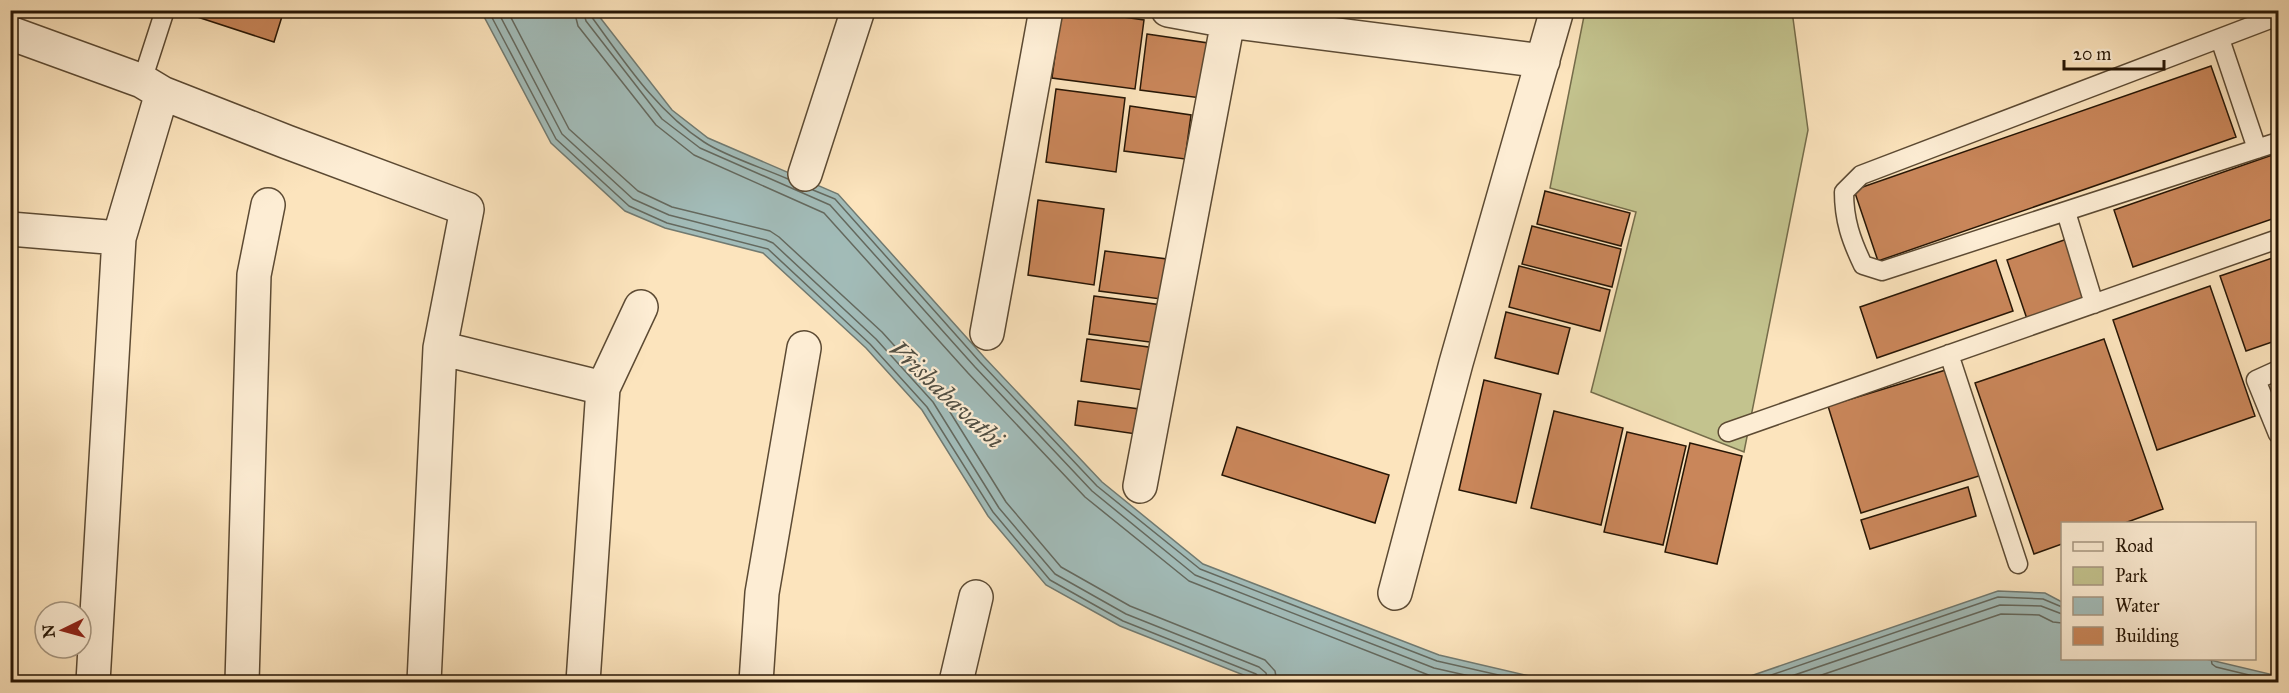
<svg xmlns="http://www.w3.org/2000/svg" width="2289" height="693" viewBox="0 0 2289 693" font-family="'IM FELL Great Primer',serif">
  <rect width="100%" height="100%" fill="#fce4bd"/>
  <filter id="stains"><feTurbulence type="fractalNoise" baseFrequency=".00333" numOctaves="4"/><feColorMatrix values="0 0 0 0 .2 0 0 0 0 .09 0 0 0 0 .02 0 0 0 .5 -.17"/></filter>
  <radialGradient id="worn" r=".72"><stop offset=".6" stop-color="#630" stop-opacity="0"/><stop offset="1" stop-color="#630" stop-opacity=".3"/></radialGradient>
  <path fill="#c3c38e" stroke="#756c4a" stroke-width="1.5" d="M1585 11H1792L1808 130 1744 452 1591 392 1636 212 1550 188Z"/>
  <path fill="#a2bcb9" stroke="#717a71" stroke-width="1.5" d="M481 11H595L672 110 708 138 838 194 984 357 1102 482 1203 564 1439 655 1555 682H1261L1120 626 1046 585 988 516 922 410 866 348 763 253 665 228 625 211 551 143Z
    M1998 591 2045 593 2062 602V658L2206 659 2278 676V682H1733Z"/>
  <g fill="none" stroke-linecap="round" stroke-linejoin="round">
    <path stroke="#64695f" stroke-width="1.5" d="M488 10 556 139 629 206 667 223 768 249 870 344 927 407 993 512 1050 580 1123 621 1256 674 1260 678V682
      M497 10 562 134 633 199 669 215 766 240 773 243 876 339 933 402 999 508 1055 574 1126 614 1259 667 1266 673 1268 682
      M507 10 569 129 638 191 672 207 770 231 779 237 882 332 940 396 1006 502 1061 567 1130 606 1265 660 1275 671 1277 682
      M574 10 578 26 656 125 694 155 824 213 968 373 1085 497 1189 581 1431 676 1457 682
      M583 10 586 21 662 119 700 148 830 205 975 367 1092 491 1195 575 1434 668 1496 682
      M590 10 591 16C624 61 657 112 704 142 725 156 763 168 788 179
      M813 190 835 199 980 362 1097 486 1200 569 1437 661 1529 682
      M2211 658 2212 664 2216 667 2278 682
      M1751 682 1998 597 2043 599 2062 607
      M1774 682 2000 605 2041 606 2062 614
      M1801 682 2001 614 2039 615 2053 622 2062 623"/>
  </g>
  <path fill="#c9865a" stroke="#271605" stroke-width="1.5" d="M176 10H284L274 42Z
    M1061 10H1075L1144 20 1135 89 1052 78Z
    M1147 34 1208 43 1201 98 1140 90Z
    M2211 66 2236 137 1878 261 1854 190Z
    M1056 89 1125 98 1116 172 1046 162Z
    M1130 106 1191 115 1185 159 1124 151Z
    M2278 153V217L2133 267 2114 210Z
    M1545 191 1630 213 1621 246 1537 224Z
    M1038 200 1104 209 1094 285 1028 275Z
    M1532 226 1621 249 1612 287 1522 264Z
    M2067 239 2087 298 2027 319 2007 260Z
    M1105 251 1167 259 1161 299 1099 291Z
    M2278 256V340L2246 351 2220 276Z
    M1996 260 2013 311 1877 358 1860 307Z
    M1519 266 1610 290 1600 331 1509 307Z
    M2210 286 2255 416 2157 450 2113 320Z
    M1094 296 1162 305 1157 343 1089 334Z
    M1506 312 1570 328 1558 374 1495 358Z
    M1087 339 1156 348 1150 391 1081 381Z
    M2104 339 2163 509 2122 524H2062V544L2034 554 1975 383Z
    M1949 369 1982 475 1861 513 1828 406Z
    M1484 380 1541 394 1516 503 1459 490Z
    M1078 401 1147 410 1143 435 1075 425Z
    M1554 411 1623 428 1601 525 1531 508Z
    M1237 427 1389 475 1375 523 1222 475Z
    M1627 432 1686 446 1663 545 1604 532Z
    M1690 443 1742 456 1717 564 1665 552Z
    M1968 487 1976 516 1870 549 1861 520Z"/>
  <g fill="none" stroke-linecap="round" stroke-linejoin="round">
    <defs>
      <path id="service" d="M2278 16 1861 175 1844 192C1844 220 1851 240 1863 265L1882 271 2278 142
        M2220 39 2257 149
        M142 81 165 10
        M2066 212 2094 304
        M1949 354 2018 564
        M2278 370 2256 380 2278 434
        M1728 432 2278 239"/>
      <path id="minor" d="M1228 21 1543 61
        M10 33 142 81 162 93 287 142 467 209 440 348 424 682
        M805 174 858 10
        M10 229 119 238 162 93
        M987 333 1046 10
        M440 348 603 388 583 682
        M603 388 641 307
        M1140 486 1228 21 1168 10
        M1395 593 1456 363 1557 10
        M93 682 119 238
        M242 682 254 275 268 205
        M756 682 762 593 804 348
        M956 682 976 597"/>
    </defs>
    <use href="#service" stroke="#5c4a33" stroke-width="21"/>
    <use href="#minor" stroke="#5c4a33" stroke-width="36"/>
    <use href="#service" stroke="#fdedd4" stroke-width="18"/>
    <use href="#minor" stroke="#fdedd4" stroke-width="33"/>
  </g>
  <g text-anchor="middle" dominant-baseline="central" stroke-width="4.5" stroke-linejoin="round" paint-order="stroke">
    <g font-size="26" font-style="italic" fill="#525044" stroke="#fdedd4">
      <text transform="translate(947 394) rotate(43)">Vrishabavathi</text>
    </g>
  </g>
  <rect width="2289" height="693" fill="none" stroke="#fce4bd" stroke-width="36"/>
  <rect x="12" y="12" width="2265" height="669" fill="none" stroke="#271605" stroke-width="3"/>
  <rect x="18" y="18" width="2253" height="657" fill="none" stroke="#271605" stroke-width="1.5"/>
  <rect x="2061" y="522" width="195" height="138" fill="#fdedd4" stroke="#a79781" stroke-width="1.5"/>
  <rect x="2073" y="542" width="30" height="9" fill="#fdedd4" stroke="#a79781" stroke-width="1.5"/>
  <text x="2115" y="552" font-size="18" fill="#271605">Road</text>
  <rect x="2073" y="567" width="30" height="18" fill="#c3c38e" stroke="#a79781" stroke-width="1.5"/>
  <text x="2115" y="582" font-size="18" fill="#271605">Park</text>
  <rect x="2073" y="597" width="30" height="18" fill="#a2bcb9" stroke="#a79781" stroke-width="1.5"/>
  <text x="2115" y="612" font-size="18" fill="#271605">Water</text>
  <rect x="2073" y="627" width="30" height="18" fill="#c9865a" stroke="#a79781" stroke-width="1.5"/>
  <text x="2115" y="642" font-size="18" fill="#271605">Building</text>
  <g transform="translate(63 630) rotate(265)"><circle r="28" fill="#fdedd4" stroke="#a79781" stroke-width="1.5"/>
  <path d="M0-4.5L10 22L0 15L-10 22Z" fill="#8f2418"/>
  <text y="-9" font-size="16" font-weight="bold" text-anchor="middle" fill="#271605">N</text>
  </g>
  <path d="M2064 60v9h100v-9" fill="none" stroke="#271605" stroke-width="3"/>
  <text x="2073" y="60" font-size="18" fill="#271605" stroke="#fdedd4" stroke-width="4.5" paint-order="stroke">20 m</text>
  <rect width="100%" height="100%" filter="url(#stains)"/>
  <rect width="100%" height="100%" fill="url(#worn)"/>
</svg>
